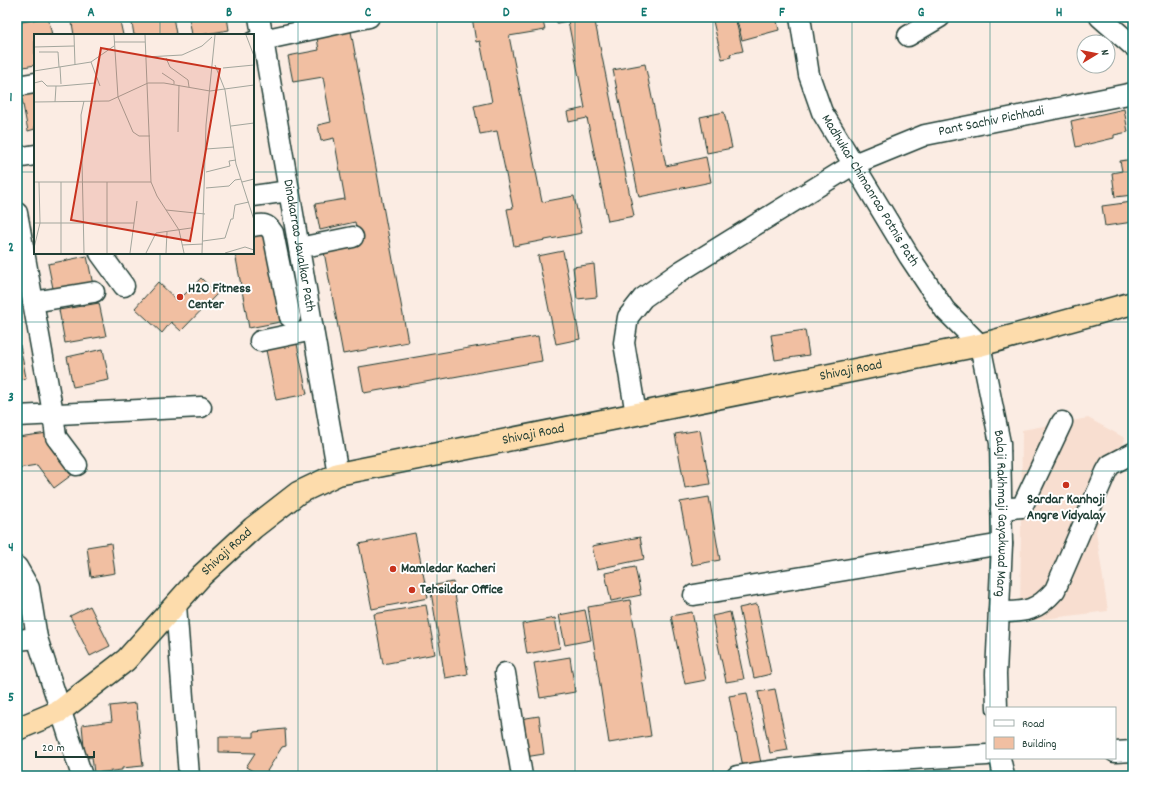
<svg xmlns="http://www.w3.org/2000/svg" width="1150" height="793" viewBox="0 0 1150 793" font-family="Dekko,sans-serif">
  <rect width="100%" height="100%" fill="#fbece3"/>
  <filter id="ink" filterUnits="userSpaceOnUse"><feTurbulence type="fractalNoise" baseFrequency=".025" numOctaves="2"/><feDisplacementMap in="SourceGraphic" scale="8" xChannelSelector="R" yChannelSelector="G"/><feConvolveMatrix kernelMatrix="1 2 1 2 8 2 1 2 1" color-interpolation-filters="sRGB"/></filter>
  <g filter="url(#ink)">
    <path fill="#f8ded0" d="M1088 418 1125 438 1096 532 1108 611 1020 622 1022 430Z"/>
    <path fill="#f1bfa2" stroke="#1f3d34" d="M48 17 52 35H35V65L18 68 17 23Z
      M71 17H119L123 35H74Z
      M131 17H173L176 34 169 35H134Z
      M189 17H227L229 30 200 35H192Z
      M472 17H542L545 30 509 36 542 202 574 196 582 233 514 246 507 209 513 208 497 131 480 134 474 106 492 102 480 41 476 42Z
      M556 17H594L634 216 608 221 587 118 569 122 567 112 585 108 568 21 557 23Z
      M712 17H735L743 51 730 54 731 57 722 59Z
      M736 17H776L779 30 742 40Z
      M350 26 408 342 343 354 324 252 359 244 355 222 320 230 315 204 345 199 334 138 321 141 318 125 331 122 323 77 293 82 288 56 319 50 316 32Z
      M645 64 666 166 706 157 711 182 639 197 613 70Z
      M35 92V129L28 131 21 94Z
      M1124 109 1128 132 1114 135V138L1076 147 1071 121Z
      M724 112 732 148 707 153 700 117Z
      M1133 159V195L1115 197 1112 173 1122 171 1120 161Z
      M1132 202 1133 222 1105 226 1102 206Z
      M268 232 285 321 249 328 235 253H253V235Z
      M563 251 580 339 556 344 538 256Z
      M87 256 93 285 54 293 48 264Z
      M594 264 597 297 577 299 573 267Z
      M201 278 217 294 181 331 171 322 162 333 135 308 158 282 178 301Z
      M99 303 106 336 65 343 59 310Z
      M805 330 809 355 775 360 771 335Z
      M538 336 542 361 364 393 359 367Z
      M297 344 307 394 276 400 266 350Z
      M17 345H20L26 378 17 380Z
      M103 349 109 380 73 387 67 357Z
      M700 430 710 484 685 488 675 434Z
      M48 433 77 471 54 488 37 465 18 468 17 461V437Z
      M709 497 720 560 692 565 680 502Z
      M415 533 428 598 372 609 359 544Z
      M640 537 644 559 597 569 592 546Z
      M111 543 115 573 91 577 87 547Z
      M635 567 641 595 611 601 605 573Z
      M453 582 468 674 445 678 430 586Z
      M630 600 651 736 609 743 588 607Z
      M757 604 771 674 754 678 739 608Z
      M426 605 435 654 383 664 374 614Z
      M90 606 110 646 90 656 70 616Z
      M585 610 591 640 565 645 559 615Z
      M692 612 706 680 685 684 671 616Z
      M730 612 744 679 726 682 712 616Z
      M555 618 560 648 527 654 522 624Z
      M570 657 575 692 540 698 534 663Z
      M775 689 788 750 770 753 758 692Z
      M747 693 761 763 743 767 729 696Z
      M136 703 143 766 122 768V770L94 773 92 757 85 758 82 725 112 721 110 706Z
      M539 716 544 754 525 757 520 719Z
      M285 729 286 746 282 747 264 776H261L246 767 255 753 219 752V737H254V732Z"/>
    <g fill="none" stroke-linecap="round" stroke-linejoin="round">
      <defs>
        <g id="minor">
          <path id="s1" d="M259 17 338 474"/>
          <path id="s2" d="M800 17 809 75 822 112 909 256 945 310 980 345 1000 443 1002 544 996 674 997 708"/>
          <path d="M1100 17 1133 46"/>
          <path d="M908 36 940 17"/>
          <path d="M253 42 369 17"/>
          <path d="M17 86 35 83"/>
          <path d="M17 158 35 155"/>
          <path d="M253 196 289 191"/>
          <path d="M17 213 53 413 56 437 77 465"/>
          <path d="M253 226C263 224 267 223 273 233L290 317"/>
          <path d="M299 248 353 237"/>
          <path d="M100 253 124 286"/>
          <path d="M33 302 94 292"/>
          <path d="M260 341 313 330"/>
          <path id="s3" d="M636 414 624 343 628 317 643 298 681 271 854 164 925 135 1133 93"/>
          <path d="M17 416 201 407"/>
          <path d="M1001 509 1022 507 1062 422"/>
          <path d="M17 567 29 588 37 638 82 776"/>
          <path d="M694 595 1002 544"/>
          <path d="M176 605 189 776"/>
          <path d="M999 612C1026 612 1037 611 1055 590L1106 472 1110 465 1133 453"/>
          <path d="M17 640 37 638"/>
          <path d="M505 673 522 776"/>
          <path d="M1115 752 1133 751"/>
          <path d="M1000 758 1004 776"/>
          <path d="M737 776C820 762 904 760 987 755"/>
        </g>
        <g id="highway">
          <path id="s4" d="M17 729 60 711 126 660 202 575 253 528 298 493 338 474 980 345 1133 303"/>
        </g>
      </defs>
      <use href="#minor" stroke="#1f3d34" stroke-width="23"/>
      <use href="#highway" stroke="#1f3d34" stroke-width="25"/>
      <use href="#minor" stroke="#fff" stroke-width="20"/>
      <use href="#highway" stroke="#fddcac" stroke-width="22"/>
    </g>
  </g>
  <path fill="none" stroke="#0f766e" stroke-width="1" stroke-opacity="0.55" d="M160 17V35M298 17V776M437 17V776M575 17V776M713 17V776M852 17V776M990 17V708M17 172H35M253 172H1133M160 253V776M17 322H1133M17 471H1133M17 621H1133M990 758V776"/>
  <g fill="#c8321e" stroke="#fff" stroke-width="1.5">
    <circle cx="180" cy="297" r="4"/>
    <circle cx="1066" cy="485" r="4"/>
    <circle cx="393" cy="569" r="4"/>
    <circle cx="412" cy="590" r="4"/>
  </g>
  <g text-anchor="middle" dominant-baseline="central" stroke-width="4" stroke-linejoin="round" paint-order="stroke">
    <g font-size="14" fill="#1f3d34" stroke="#fff">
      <text stroke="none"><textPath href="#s3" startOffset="517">Pant Sachiv Pichhadi</textPath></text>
      <text stroke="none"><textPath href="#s2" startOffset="190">Madhukar Chimanrao Potnis Path</textPath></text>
      <text stroke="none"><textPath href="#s1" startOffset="232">Dinakarrao Javalkar Path</textPath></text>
      <text stroke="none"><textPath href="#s4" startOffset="938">Shivaji Road</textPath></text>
      <text stroke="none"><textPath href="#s4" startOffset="614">Shivaji Road</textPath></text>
      <text stroke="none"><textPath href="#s2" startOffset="551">Balaji Rakhmaji Gayakwad Marg</textPath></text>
      <text stroke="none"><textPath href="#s4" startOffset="278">Shivaji Road</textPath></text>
    </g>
    <g font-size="14" font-weight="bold" fill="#1f3d34" stroke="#fff" text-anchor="start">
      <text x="188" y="289">H2O Fitness<tspan x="188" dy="16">Center</tspan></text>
      <text x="1066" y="500" text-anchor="middle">Sardar Kanhoji<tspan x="1066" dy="16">Angre Vidyalay</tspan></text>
      <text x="401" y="569">Mamledar Kacheri</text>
      <text x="420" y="590">Tehsildar Office</text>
    </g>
  </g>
  <g transform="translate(34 34)">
    <rect width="220" height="220" fill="#fbece3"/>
    <path fill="none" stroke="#a3a69d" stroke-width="1" d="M40 1 41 31M80 1 84 63 99 98 105 102H116M111 1 117 148 123 162 145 196 150 219M212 1 220 22M80 8H111M0 13 40 12M5 18H24L25 33M112 23 148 21 168 12 178 3M132 24 136 33 154 46 155 53M57 28 66 52M181 31 191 56 202 130 220 186M26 33 27 50M189 34 220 31M0 37 57 28 80 12M128 39 140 47V50M0 49 8 47 13 52H26L61 49M50 67 47 81 50 219M0 68 75 67 114 49H130L176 57 220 51M21 68 22 52M197 92 220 89M144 98 145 51M172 115 200 113M172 138 196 132 195 127 202 126M0 148H117M208 148 220 145M172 154 195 152 201 146 207 145M132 176 171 180M0 189H100M169 207 191 204 197 185H199L201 171 215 168M148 211 169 210M0 214 6 189 5 148M27 219V148M73 219V148M96 219 103 167M112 219 122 199 157 194M132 219 133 198M168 219 172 91 181 1M191 219 211 213 220 216"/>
    <path fill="#c8321e" fill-opacity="0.15" stroke="#c8321e" stroke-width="2" d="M67 14 186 35 156 207 37 186Z"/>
    <rect width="220" height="220" fill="none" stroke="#1f3d34" stroke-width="2"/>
  </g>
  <rect width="1150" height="793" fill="none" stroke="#fff" stroke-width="44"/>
  <rect x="986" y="707" width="130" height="52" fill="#ffffff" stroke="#a5b1ae"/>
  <rect x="994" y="720" width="20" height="6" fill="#ffffff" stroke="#a5b1ae"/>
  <text x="1022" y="727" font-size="12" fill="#1f3d34">Road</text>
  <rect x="994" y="737" width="20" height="12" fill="#f1bfa2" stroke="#a5b1ae"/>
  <text x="1022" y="747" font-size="12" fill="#1f3d34">Building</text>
  <g transform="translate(1096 54) rotate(80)"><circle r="19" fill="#ffffff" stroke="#a5b1ae"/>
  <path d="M0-3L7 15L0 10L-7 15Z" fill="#c8321e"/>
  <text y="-6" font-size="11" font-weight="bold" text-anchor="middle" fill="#1f3d34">N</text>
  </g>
  <path d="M36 751v6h58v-6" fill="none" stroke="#1f3d34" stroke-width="2"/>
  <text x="42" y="751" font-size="12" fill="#1f3d34" stroke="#ffffff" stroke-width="3" paint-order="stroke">20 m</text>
  <rect x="22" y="22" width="1106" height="749" fill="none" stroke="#0f766e" stroke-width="1.5"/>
  <g font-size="13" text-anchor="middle" font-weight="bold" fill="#0f766e">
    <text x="91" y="16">A</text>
    <text x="229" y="16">B</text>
    <text x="368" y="16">C</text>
    <text x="506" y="16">D</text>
    <text x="644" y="16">E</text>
    <text x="782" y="16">F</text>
    <text x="921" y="16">G</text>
    <text x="1059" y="16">H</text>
    <text x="11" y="101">1</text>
    <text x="11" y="251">2</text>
    <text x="11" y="401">3</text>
    <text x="11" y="551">4</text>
    <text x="11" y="701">5</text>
  </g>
</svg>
